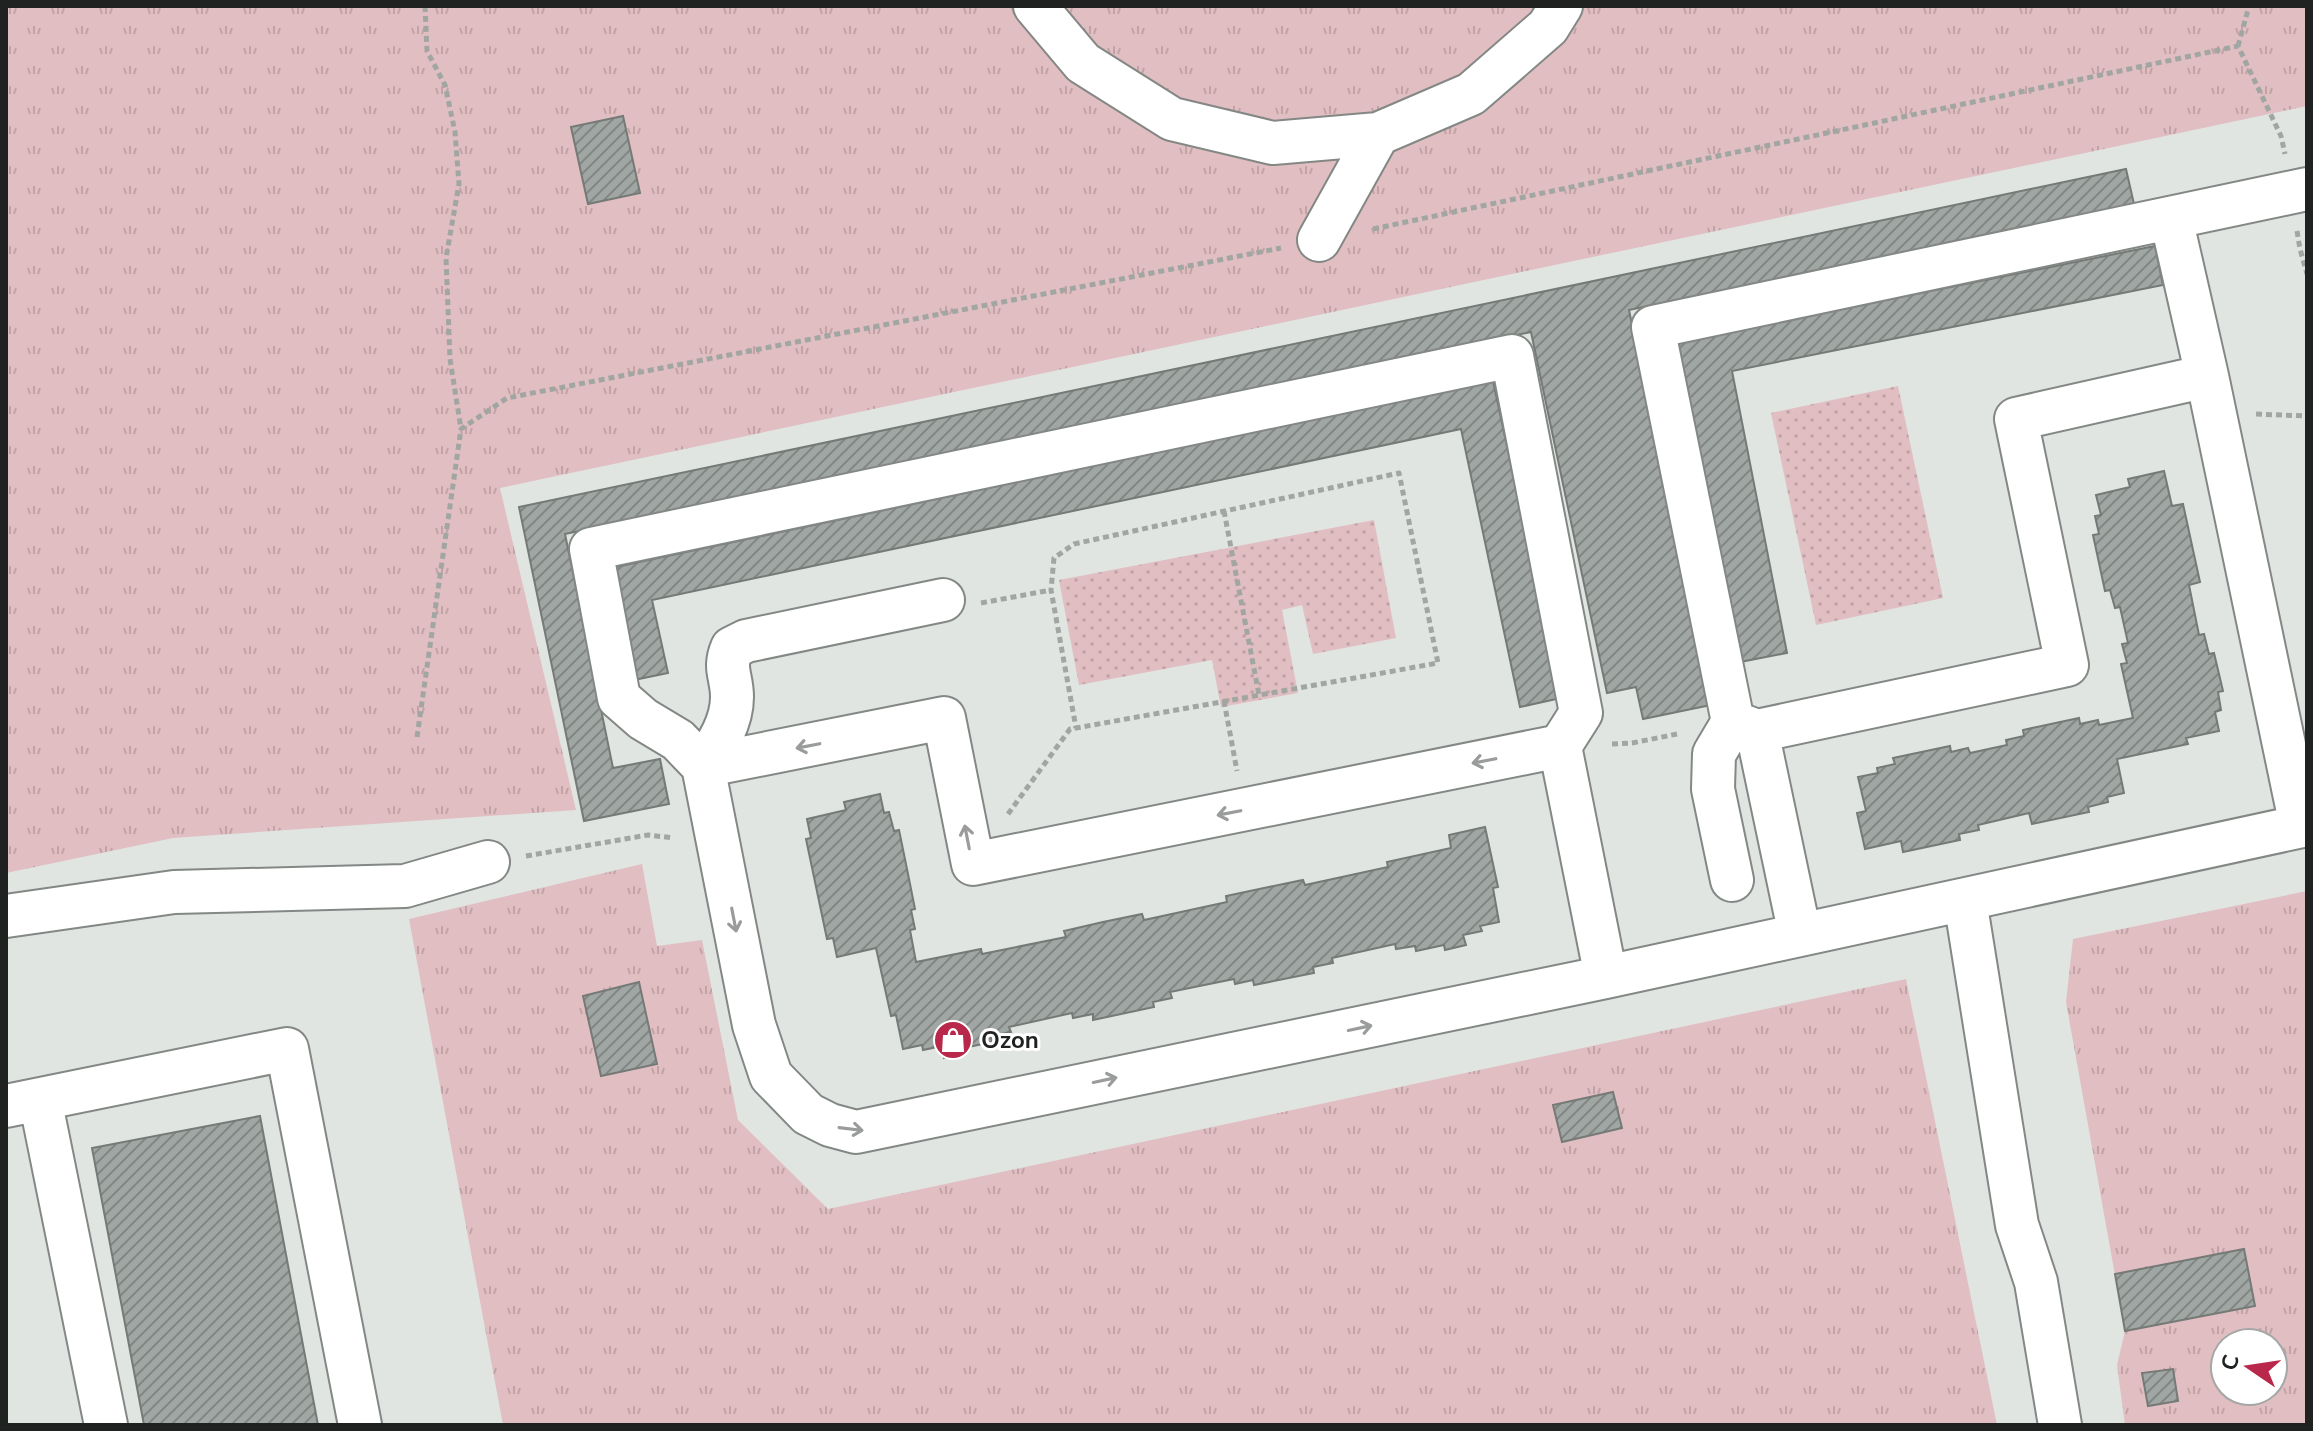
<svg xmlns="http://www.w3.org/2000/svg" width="2313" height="1431" viewBox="0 0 2313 1431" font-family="'Nunito Sans',sans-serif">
  <defs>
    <pattern id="grass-tufts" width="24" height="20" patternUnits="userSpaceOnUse" patternTransform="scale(2)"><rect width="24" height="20" fill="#e1bec1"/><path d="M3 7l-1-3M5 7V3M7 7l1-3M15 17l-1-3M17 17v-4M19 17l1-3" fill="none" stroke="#c1a3a6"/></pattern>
    <pattern id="park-dots" width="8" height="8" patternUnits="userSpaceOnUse" patternTransform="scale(2)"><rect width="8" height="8" fill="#e1bec1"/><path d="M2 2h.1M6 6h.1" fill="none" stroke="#c1a3a6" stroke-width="1.8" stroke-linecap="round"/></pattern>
    <pattern id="building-hatch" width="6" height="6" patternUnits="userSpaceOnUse" patternTransform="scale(2)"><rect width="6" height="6" fill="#a0a6a3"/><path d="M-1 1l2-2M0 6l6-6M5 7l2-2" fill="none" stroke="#828784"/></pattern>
  </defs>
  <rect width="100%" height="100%" fill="#e0e5e2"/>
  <path fill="url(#grass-tufts)" fill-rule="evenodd" d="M6 6H2307V106L500 488 576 810 173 838 6 873Z
    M642 864 657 946 702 940 738 1120 828 1209 1906 979 1997 1425H503L409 919Z
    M2307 891V1425H2125L2117 1365 2125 1331 2066 1002 2073 939ZM2225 1343H2273V1391H2225Z"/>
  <path fill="url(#park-dots)" d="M1898 386 1943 598 1816 625 1771 413Z
    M1374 520 1396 638 1313 654 1302 605 1282 610 1298 693 1221 707 1212 660 1079 685 1059 580Z"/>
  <path fill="url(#building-hatch)" stroke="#757a77" stroke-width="2" d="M623 116 640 193 588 204 571 127Z
    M2126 169 2134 204 1629 310 1711 705 1643 719 1636 687 1607 693 1531 332 565 534 613 768 660 759 669 804 584 821 519 507Z
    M2155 246 2163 285 1732 371 1787 653 1740 662 1677 342Z
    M1493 381 1561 698 1520 707 1461 429 652 600 668 673 634 680 611 568Z
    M2164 471 2172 506 2183 504 2200 582 2189 585 2199 635 2204 634 2209 654 2214 653 2223 691 2218 692 2221 710 2215 712 2219 731 2186 738 2188 744 2117 759 2124 793 2107 797 2108 802 2088 807 2089 812 2032 824 2029 813 1978 825 1979 830 1959 834 1960 840 1903 852 1901 841 1865 849 1857 813 1866 811 1858 777 1878 773 1877 768 1895 764 1893 758 1950 746 1951 752 1968 748 1970 753 2007 745 2006 740 2024 736 2023 730 2079 718 2080 724 2098 720 2099 725 2133 718 2121 664 2127 663 2122 644 2128 643 2120 607 2115 608 2110 590 2105 591 2093 535 2099 534 2095 516 2101 515 2096 495 2130 487 2128 479Z
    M880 794 884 813 889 812 894 831 899 830 907 869 915 909 911 910 915 929 910 930 916 962 981 949 982 954 1066 937 1064 931 1103 922 1142 914 1144 920 1227 902 1226 896 1264 888 1303 880 1305 885 1388 867 1387 862 1451 848 1449 835 1485 827 1498 887 1493 888 1499 922 1480 926 1482 931 1463 935 1466 945 1445 950 1444 945 1416 951 1415 946 1396 949 1395 944 1332 958 1333 963 1313 967 1314 973 1254 985 1253 980 1235 984 1234 979 1170 992 1172 998 1153 1002 1154 1007 1093 1020V1014L1073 1018 1072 1013 1009 1027 1011 1032 991 1036 992 1042 964 1048 965 1053 944 1058 942 1046 923 1050 922 1045 903 1049 896 1015 891 1016 876 948 837 957 833 938 827 939 806 839 811 838 807 819 846 810 844 802Z
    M639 982 657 1064 601 1076 583 996Z
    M1613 1092 1622 1128 1562 1142 1553 1105Z
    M260 1116 318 1425H144L92 1148Z
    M2244 1249 2255 1306 2125 1331 2115 1274Z
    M2173 1369 2178 1401 2148 1406 2142 1373Z"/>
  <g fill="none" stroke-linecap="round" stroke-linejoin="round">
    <defs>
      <path id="minor" d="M1035 6 1083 63 1172 119 1273 143 1378 134 1471 94 1548 27 1561 6
        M2171 218 2207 376 2301 826
        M1319 240 1378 134
        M1757 731 1733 722 1653 327 2307 189
        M703 766 944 718 973 864 1560 746
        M703 766C717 745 732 723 732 697 732 676 723 669 732 648L746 641 943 600
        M1732 880 1713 789 1714 754 1733 722
        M1965 900 2017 1225 2036 1282 2060 1425
        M6 916 174 892 405 886 488 862
        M1800 935 1757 731 2067 665 2016 419 2207 376
        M1606 977 1560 746 1581 713 1512 356 591 549 619 698 643 719 678 740 703 766 754 1025 771 1076 808 1114 830 1125 856 1132 1606 977 2307 825
        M40 1099 106 1425
        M6 1106 287 1049 360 1425"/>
    </defs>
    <use href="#minor" stroke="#838885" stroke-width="46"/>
    <path stroke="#a1a6a3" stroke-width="5" stroke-dasharray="6 4" stroke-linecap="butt" d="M425 6 427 51 445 85 455 132 459 184 446 258 450 359 461 429
      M2238 46 2249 6
      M1373 229 2238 46 2281 136 2285 154
      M2297 231 2300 249 2307 274
      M2256 414 2307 416
      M1224 511 1259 695
      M981 603 1051 590
      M1224 701 1237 771
      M417 737 461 429 507 398 1281 248
      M1612 744 1632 743 1677 734
      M1008 814 1070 729 1076 728 1438 663 1399 473 1074 544 1054 558 1051 590 1076 728
      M526 856 648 835 674 838"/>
    <use href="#minor" stroke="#fff" stroke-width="42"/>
  </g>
  <defs><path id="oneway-shaft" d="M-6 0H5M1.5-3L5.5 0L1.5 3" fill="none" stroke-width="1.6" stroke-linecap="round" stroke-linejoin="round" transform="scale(2)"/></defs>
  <g stroke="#9a9c9b">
    <use href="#oneway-shaft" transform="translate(808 746) rotate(169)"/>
    <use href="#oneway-shaft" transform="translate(1484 761) rotate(169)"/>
    <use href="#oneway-shaft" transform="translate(1229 813) rotate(169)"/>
    <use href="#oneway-shaft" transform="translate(967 837) rotate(-101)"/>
    <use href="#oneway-shaft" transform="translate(734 920) rotate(79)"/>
    <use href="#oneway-shaft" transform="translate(1360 1028) rotate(-12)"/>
    <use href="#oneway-shaft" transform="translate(1105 1080) rotate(-12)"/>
    <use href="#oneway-shaft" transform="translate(851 1129) rotate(7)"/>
  </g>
  <defs>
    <symbol id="shop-disc" viewBox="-11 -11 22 22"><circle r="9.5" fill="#b9284b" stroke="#fff"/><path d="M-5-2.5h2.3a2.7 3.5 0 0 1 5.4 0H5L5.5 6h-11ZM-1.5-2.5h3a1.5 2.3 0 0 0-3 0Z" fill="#fff"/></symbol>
  </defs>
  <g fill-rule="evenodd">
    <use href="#shop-disc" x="931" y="1018" width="44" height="44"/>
  </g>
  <g text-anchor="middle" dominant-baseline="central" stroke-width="6" stroke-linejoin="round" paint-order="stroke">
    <g font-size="24" font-weight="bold" fill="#1f2220" stroke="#fff" text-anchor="start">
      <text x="981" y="1040">Ozon</text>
    </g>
  </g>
  <rect width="2313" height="1431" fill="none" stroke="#1f2220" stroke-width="16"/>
  <g transform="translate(2249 1367) rotate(283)"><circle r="38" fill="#ffffff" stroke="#a5a7a6" stroke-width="2"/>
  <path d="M0-6L14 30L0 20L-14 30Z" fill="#b9284b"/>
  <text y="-12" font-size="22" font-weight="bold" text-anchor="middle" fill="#1f2220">С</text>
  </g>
</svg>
